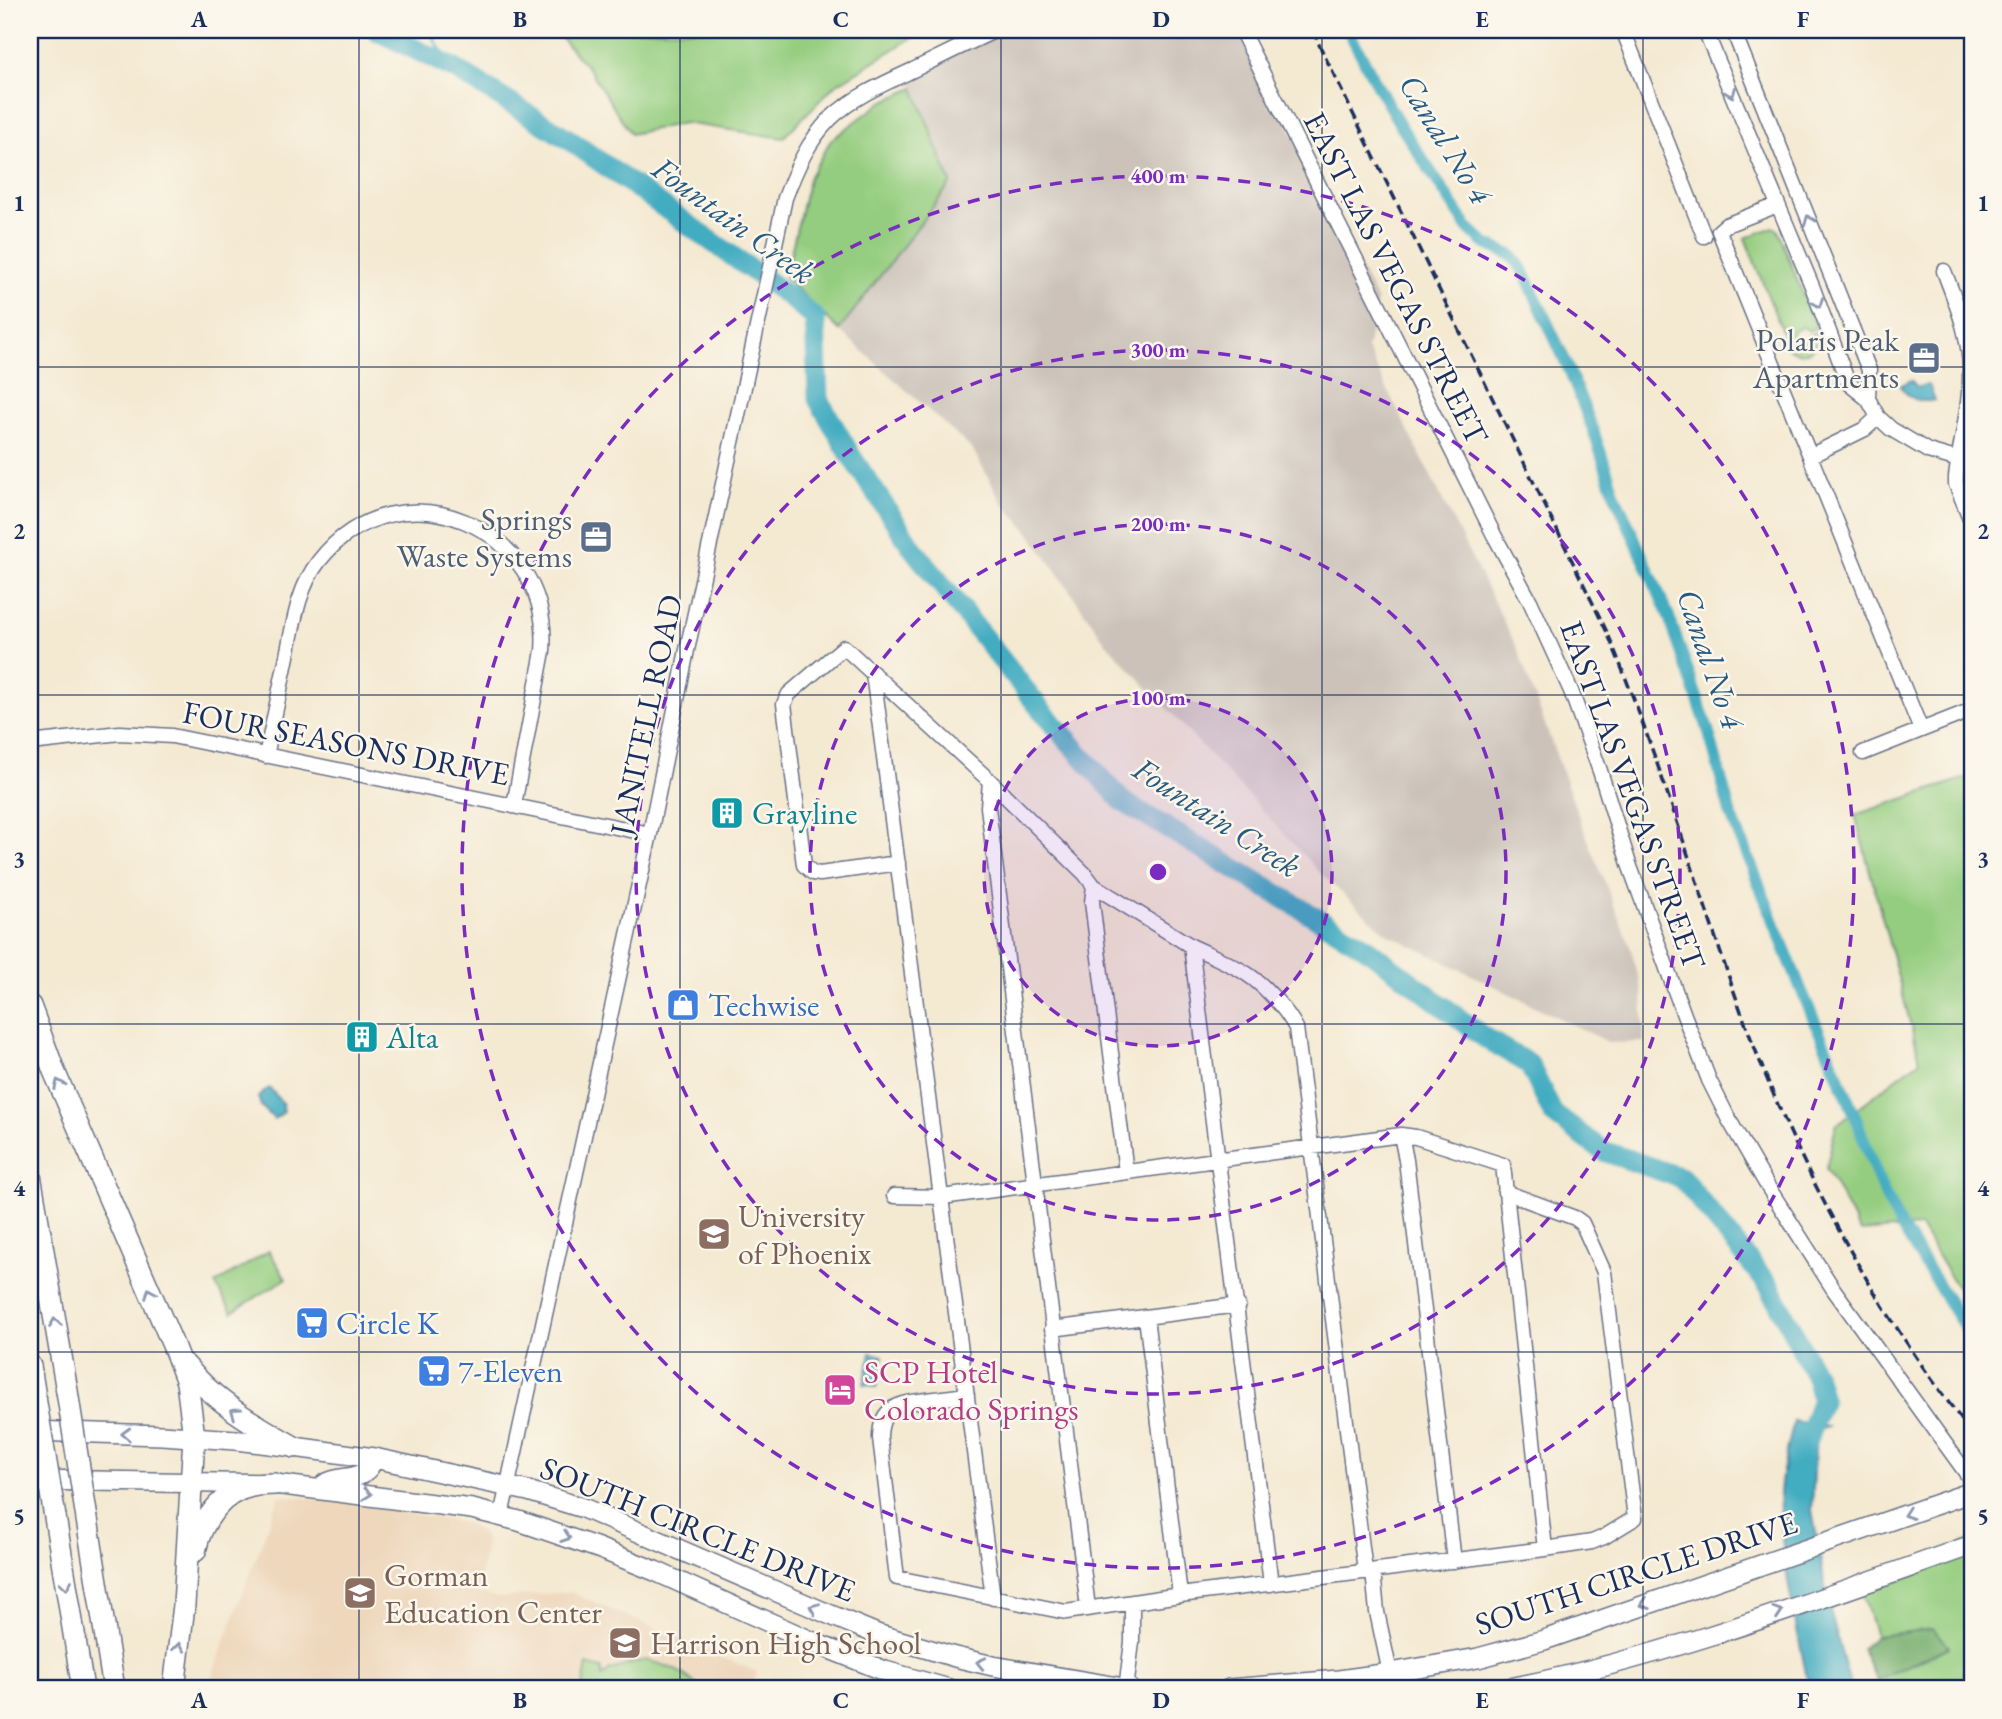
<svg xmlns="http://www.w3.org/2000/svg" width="2002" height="1719" viewBox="0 0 2002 1719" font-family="'EB Garamond',serif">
  <rect width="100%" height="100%" fill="#fbf7ec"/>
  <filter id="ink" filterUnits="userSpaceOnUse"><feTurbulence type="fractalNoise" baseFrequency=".0143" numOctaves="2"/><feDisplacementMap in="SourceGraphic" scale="14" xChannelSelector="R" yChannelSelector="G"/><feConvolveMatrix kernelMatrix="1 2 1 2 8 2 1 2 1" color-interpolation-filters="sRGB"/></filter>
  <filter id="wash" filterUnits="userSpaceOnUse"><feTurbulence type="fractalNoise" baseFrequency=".00686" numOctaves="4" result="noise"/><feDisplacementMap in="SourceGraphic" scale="28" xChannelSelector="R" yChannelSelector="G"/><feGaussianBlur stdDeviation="1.57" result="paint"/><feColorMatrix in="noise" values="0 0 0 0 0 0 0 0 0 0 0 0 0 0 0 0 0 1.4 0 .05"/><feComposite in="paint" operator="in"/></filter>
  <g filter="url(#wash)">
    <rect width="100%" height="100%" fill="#f4e9d1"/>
    <path fill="#eed7bb" d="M279 1496 324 1499 466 1523 482 1533 485 1540V1551L477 1593 499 1598 570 1592 757 1672 752 1689H207Z"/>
    <path fill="#ccc2b9" d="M996 30H1240L1377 301 1367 349 1517 648 1577 812 1630 946 1642 990 1644 1042 1610 1043 1386 933 1320 873 1106 643 1029 532 1002 502 973 450 839 330 951 183 908 72Z"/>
    <path fill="#94cd7f" stroke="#587e6e" stroke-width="2" d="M554 30H925L834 86 783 138 684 123 631 134 588 68Z
      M914 88 951 183 839 330 785 277 809 178 831 140 882 102Z
      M1773 227 1778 230 1816 328 1809 331 1802 327 1793 332V338L1786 341 1745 238Z
      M1817 332 1818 341 1811 351 1800 354 1789 349 1787 345 1796 341 1803 343 1807 341 1808 336Z
      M1972 776V1300L1965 1301 1920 1227 1860 1232 1826 1168 1836 1125 1920 1060 1855 815Z
      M269 1251 286 1279 232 1312 215 1284Z
      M1972 1540V1689H1878L1876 1680 1948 1648 1933 1629 1876 1636 1860 1585Z
      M645 1660C668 1665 684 1672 701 1689H582L587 1665 602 1669V1677L610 1670Z"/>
    <path fill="#77b06e" stroke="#497066" stroke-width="2" d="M1933 1629 1949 1647 1876 1680 1862 1649 1876 1636Z"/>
    <path fill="#42acc1" stroke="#2e6e90" stroke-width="2" d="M1911 380 1917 387 1929 385 1935 400C1920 404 1909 399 1900 386Z
      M269 1088 282 1102 284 1112 274 1119 261 1106 258 1097Z
      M871 1353 883 1356 877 1387 864 1384Z
      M1794 1421 1827 1427 1816 1431 1812 1510 1828 1603 1851 1689H1809C1798 1631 1783 1572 1780 1512 1778 1482 1787 1451 1794 1421Z"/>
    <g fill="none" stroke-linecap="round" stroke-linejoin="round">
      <path stroke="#42acc1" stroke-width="3.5" d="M430 30 438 46 455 69"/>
      <path stroke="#42acc1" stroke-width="12" d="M1348 30 1378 87 1402 128 1468 228 1484 243 1511 255 1523 270 1567 365 1592 427 1615 495 1668 614 1708 729 1730 812 1800 987 1854 1113 1881 1186 1899 1223 1972 1339"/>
      <path stroke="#42acc1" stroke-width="21" d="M376 30 455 69 568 139 787 295 815 318 818 399 851 456 914 550 1042 711 1122 801 1365 947 1485 1038 1529 1064 1553 1114 1603 1151 1682 1178 1770 1287 1816 1377 1822 1399 1803 1451"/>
    </g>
  </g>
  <g filter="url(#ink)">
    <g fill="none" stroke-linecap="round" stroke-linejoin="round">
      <defs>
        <path id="minor" d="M1241 30 1494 535 1530 601 1571 691 1600 771 1629 864 1684 1015 1709 1080 1728 1118 1768 1187 1834 1290 1972 1481
          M1623 30 1704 236
          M1705 30 1812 286 1848 383 1868 399 1878 417 1891 429 1928 451 1966 462 1972 466
          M1733 30 1869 370 1868 399
          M1778 205 1726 225 1719 231 1810 456
          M1944 271C1957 305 1971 339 1970 375 1970 409 1960 443 1956 477V484L1972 523
          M1878 417 1865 429 1810 456 1921 730 1972 710
          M873 673 993 1598
          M30 743 120 733 172 736 650 834
          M1863 753 1921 730
          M266 756C273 724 279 693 286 661 293 628 297 589 319 561 398 460 553 526 543 651L514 805
          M990 781 988 807 1088 1608
          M898 863 820 874 813 873 804 865 784 704 789 694 844 647 990 781 1085 874 1094 886 1191 946 1271 1584
          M1094 886 1092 902 1126 1172
          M1191 946C1210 955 1230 963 1247 974 1264 985 1287 1010 1296 1028L1365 1571
          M1401 1135 1406 1160 1454 1561
          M894 1196 942 1197 1401 1135 1416 1137 1503 1165 1545 1549
          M1146 1317 1180 1595
          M1052 1329 1238 1305
          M967 1395C954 1397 940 1398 927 1400 900 1403 880 1406 880 1438L897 1578 1066 1612 1180 1595 1545 1549 1592 1542 1604 1537 1635 1518 1604 1272 1582 1223 1575 1218 1505 1192
          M501 1516 650 834 687 650 785 198C796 169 808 141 830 119 853 97 885 83 913 70 941 56 968 43 996 30
          M1373 1571 1377 1612 1390 1673
          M1126 1689 1132 1642V1602"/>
        <path id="major" d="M30 1431 162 1435 236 1440 294 1447 374 1458 528 1491 583 1508 826 1613 877 1634 955 1657 993 1666 1130 1689
          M30 1480 275 1484 472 1509 519 1521 598 1548 655 1571 822 1646 885 1671 949 1689
          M325 1484C345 1473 363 1485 374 1458
          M1229 1689 1339 1680 1390 1673 1478 1658 1544 1640 1972 1492
          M1505 1689C1665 1658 1819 1599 1972 1545"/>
        <path id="highway" d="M30 1006 54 1071 173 1345 187 1382 194 1437 184 1605 174 1689
          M30 1175 67 1391
          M185 1365C215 1402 253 1424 294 1447
          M30 1366 34 1391
          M55 1517 83 1689
          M87 1519 114 1689
          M195 1551C201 1522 221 1492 252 1486 260 1484 268 1484 275 1484"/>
      </defs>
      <use href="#minor" stroke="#677086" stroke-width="17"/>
      <use href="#major" stroke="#677086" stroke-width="22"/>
      <use href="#highway" stroke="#677086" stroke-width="24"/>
      <use href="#minor" stroke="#fff" stroke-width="14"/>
      <use href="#major" stroke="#fff" stroke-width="19"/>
      <use href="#highway" stroke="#fff" stroke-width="21"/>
      <path stroke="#1b2f5e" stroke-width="3.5" stroke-dasharray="10 5" stroke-linecap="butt" d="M1312 30 1607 632C1660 758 1697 889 1743 1017 1797 1165 1874 1309 1972 1433"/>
      <defs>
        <path id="highway-bridge" d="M34 1391 55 1517
          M67 1391 87 1519"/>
      </defs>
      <use href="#highway-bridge" stroke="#677086" stroke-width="24" stroke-linecap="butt"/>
      <use href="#highway-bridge" stroke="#fff" stroke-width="21"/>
    </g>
    <defs><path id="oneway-chevron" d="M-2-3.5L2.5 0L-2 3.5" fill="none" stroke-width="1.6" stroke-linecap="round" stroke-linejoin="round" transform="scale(1.75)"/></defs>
    <g stroke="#8d97ae">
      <use href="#oneway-chevron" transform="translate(1731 93) rotate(68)"/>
      <use href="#oneway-chevron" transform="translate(1809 220) rotate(-112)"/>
      <use href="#oneway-chevron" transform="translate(1818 303) rotate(70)"/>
      <use href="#oneway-chevron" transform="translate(59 1084) rotate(-113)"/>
      <use href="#oneway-chevron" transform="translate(150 1293) rotate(-113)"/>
      <use href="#oneway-chevron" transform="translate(55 1323) rotate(-100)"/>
      <use href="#oneway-chevron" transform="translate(235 1412) rotate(-145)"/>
      <use href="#oneway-chevron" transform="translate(126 1434) rotate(-178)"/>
      <use href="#oneway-chevron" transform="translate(367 1494) rotate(7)"/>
      <use href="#oneway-chevron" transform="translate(1908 1514) rotate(161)"/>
      <use href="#oneway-chevron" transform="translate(566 1537) rotate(19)"/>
      <use href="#oneway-chevron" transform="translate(66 1585) rotate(81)"/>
      <use href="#oneway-chevron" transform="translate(1645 1604) rotate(161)"/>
      <use href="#oneway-chevron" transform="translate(814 1608) rotate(-157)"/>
      <use href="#oneway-chevron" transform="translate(1778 1612) rotate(-18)"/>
      <use href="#oneway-chevron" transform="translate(179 1647) rotate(-83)"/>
      <use href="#oneway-chevron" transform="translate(981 1663) rotate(-167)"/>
    </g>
  </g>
  <path fill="none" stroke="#1b2f5e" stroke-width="2" stroke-opacity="0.55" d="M359 30V1689M680 30V1689M1001 30V1689M1322 30V1689M1643 30V1689M30 367H1972M30 695H1972M30 1024H1972M30 1352H1972"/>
  <circle cx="1158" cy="872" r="174" fill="#7b2cbf" fill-opacity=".12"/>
  <g fill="none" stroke="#7b2cbf" stroke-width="3.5" stroke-dasharray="12 9">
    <circle cx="1158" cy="872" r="174"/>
    <circle cx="1158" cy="872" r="348"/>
    <circle cx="1158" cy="872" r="522"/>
    <circle cx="1158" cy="872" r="696"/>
  </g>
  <defs>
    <symbol id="office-square" viewBox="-11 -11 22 22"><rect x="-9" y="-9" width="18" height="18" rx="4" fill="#5c6f8a" stroke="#fbf7ec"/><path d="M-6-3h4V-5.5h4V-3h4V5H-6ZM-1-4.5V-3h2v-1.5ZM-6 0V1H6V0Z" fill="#fff"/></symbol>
    <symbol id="building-square" viewBox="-11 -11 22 22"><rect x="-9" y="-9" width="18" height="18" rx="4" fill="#0f9aa8" stroke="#fbf7ec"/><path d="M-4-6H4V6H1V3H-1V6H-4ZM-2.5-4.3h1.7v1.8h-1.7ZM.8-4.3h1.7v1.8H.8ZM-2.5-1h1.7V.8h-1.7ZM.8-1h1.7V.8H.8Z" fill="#fff"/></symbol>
    <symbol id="shop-square" viewBox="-11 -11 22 22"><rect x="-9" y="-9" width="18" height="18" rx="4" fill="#3f7fe0" stroke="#fbf7ec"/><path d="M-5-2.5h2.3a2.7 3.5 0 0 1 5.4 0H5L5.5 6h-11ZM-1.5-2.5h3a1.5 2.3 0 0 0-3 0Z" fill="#fff"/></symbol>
    <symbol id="university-square" viewBox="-11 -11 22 22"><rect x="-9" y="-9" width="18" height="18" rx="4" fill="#8d6e63" stroke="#fbf7ec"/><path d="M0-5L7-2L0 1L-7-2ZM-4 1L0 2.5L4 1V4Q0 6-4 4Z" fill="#fff"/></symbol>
    <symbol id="supermarket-square" viewBox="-11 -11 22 22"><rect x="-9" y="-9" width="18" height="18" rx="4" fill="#3f7fe0" stroke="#fbf7ec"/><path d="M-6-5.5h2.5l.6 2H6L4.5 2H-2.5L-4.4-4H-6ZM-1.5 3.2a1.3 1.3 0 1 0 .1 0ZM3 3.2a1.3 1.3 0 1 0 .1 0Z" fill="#fff"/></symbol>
    <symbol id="hotel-square" viewBox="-11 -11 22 22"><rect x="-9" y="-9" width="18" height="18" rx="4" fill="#d1479c" stroke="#fbf7ec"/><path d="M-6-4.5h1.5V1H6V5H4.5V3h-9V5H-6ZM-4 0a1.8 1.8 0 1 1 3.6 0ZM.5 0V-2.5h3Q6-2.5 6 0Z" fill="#fff"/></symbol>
    <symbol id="school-square" viewBox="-11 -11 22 22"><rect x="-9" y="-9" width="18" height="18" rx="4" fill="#8d6e63" stroke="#fbf7ec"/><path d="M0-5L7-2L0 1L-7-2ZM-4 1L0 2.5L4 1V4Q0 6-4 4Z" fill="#fff"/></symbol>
  </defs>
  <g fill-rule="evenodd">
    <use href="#office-square" x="1905" y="339" width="38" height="38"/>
    <use href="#office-square" x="577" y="518" width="38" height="38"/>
    <use href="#building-square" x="708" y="794" width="38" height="38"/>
    <use href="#shop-square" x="664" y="986" width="38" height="38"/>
    <use href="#building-square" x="343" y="1018" width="38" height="38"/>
    <use href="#university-square" x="695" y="1215" width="38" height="38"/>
    <use href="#supermarket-square" x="293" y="1304" width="38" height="38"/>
    <use href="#supermarket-square" x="415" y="1352" width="38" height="38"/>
    <use href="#hotel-square" x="821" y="1371" width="38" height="38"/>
    <use href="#school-square" x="341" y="1574" width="38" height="38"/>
    <use href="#school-square" x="606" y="1624" width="38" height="38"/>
  </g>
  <g text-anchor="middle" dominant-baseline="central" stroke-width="5" stroke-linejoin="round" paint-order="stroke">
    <g font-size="32" fill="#1b2f5e" stroke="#fbf7ec">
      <text transform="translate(1396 278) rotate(63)">EAST LAS VEGAS STREET</text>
      <text transform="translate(646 715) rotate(-78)">JANITELL ROAD</text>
      <text transform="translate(346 743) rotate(11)">FOUR SEASONS DRIVE</text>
      <text transform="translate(1633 795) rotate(70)">EAST LAS VEGAS STREET</text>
      <text transform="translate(698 1529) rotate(22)">SOUTH CIRCLE DRIVE</text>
      <text transform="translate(1636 1573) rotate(-18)">SOUTH CIRCLE DRIVE</text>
    </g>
    <g font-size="32" fill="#4e5e75" stroke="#fbf7ec" text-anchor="end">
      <text x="1899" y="340">Polaris Peak<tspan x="1899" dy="37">Apartments</tspan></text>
      <text x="572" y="519">Springs<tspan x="572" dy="37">Waste Systems</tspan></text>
    </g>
    <g font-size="32" fill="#0d838f" stroke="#fbf7ec" text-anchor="start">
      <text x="752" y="813">Grayline</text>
      <text x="386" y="1037">Alta</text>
    </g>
    <g font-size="32" fill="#366cbe" stroke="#fbf7ec" text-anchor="start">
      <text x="708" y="1005">Techwise</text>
      <text x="336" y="1323">Circle K</text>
      <text x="458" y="1371">7-Eleven</text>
    </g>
    <g font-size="32" fill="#785e54" stroke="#fbf7ec" text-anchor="start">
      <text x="738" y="1216">University<tspan x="738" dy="37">of Phoenix</tspan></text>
      <text x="384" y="1575">Gorman<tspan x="384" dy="37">Education Center</tspan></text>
      <text x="650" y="1643">Harrison High School</text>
    </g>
    <g font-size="32" fill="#b23c85" stroke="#fbf7ec" text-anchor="start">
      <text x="864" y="1372">SCP Hotel<tspan x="864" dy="37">Colorado Springs</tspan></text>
    </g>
    <g font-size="33" font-style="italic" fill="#295b81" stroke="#fbf7ec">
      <text transform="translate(1446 139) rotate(58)">Canal No 4</text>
      <text transform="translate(734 220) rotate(36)">Fountain Creek</text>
      <text transform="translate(1711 659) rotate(71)">Canal No 4</text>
      <text transform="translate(1217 817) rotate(33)">Fountain Creek</text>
    </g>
  </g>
  <circle cx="1158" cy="872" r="10" fill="#7b2cbf" stroke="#fbf7ec" stroke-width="3.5"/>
  <g font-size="21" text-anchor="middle" font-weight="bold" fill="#7b2cbf" stroke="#fbf7ec" stroke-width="5" stroke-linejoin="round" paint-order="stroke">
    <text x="1158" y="183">400 m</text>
    <text x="1158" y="357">300 m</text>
    <text x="1158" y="531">200 m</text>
    <text x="1158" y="705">100 m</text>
  </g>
  <rect width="2002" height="1719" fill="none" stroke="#fbf7ec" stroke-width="77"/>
  <rect x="38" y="38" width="1926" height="1642" fill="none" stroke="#1b2f5e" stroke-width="2.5"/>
  <g font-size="23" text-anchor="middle" font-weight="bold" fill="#1b2f5e">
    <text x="199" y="27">A</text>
    <text x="520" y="27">B</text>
    <text x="841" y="27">C</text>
    <text x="1161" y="27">D</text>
    <text x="1482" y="27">E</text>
    <text x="1803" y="27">F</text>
    <text x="19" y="211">1</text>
    <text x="1983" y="211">1</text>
    <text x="19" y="539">2</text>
    <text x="1983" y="539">2</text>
    <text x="19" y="867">3</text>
    <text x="1983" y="867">3</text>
    <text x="19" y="1196">4</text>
    <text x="1983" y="1196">4</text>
    <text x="19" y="1524">5</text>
    <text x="1983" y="1524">5</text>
    <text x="199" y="1708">A</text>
    <text x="520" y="1708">B</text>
    <text x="841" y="1708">C</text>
    <text x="1161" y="1708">D</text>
    <text x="1482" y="1708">E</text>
    <text x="1803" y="1708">F</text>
  </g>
</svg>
